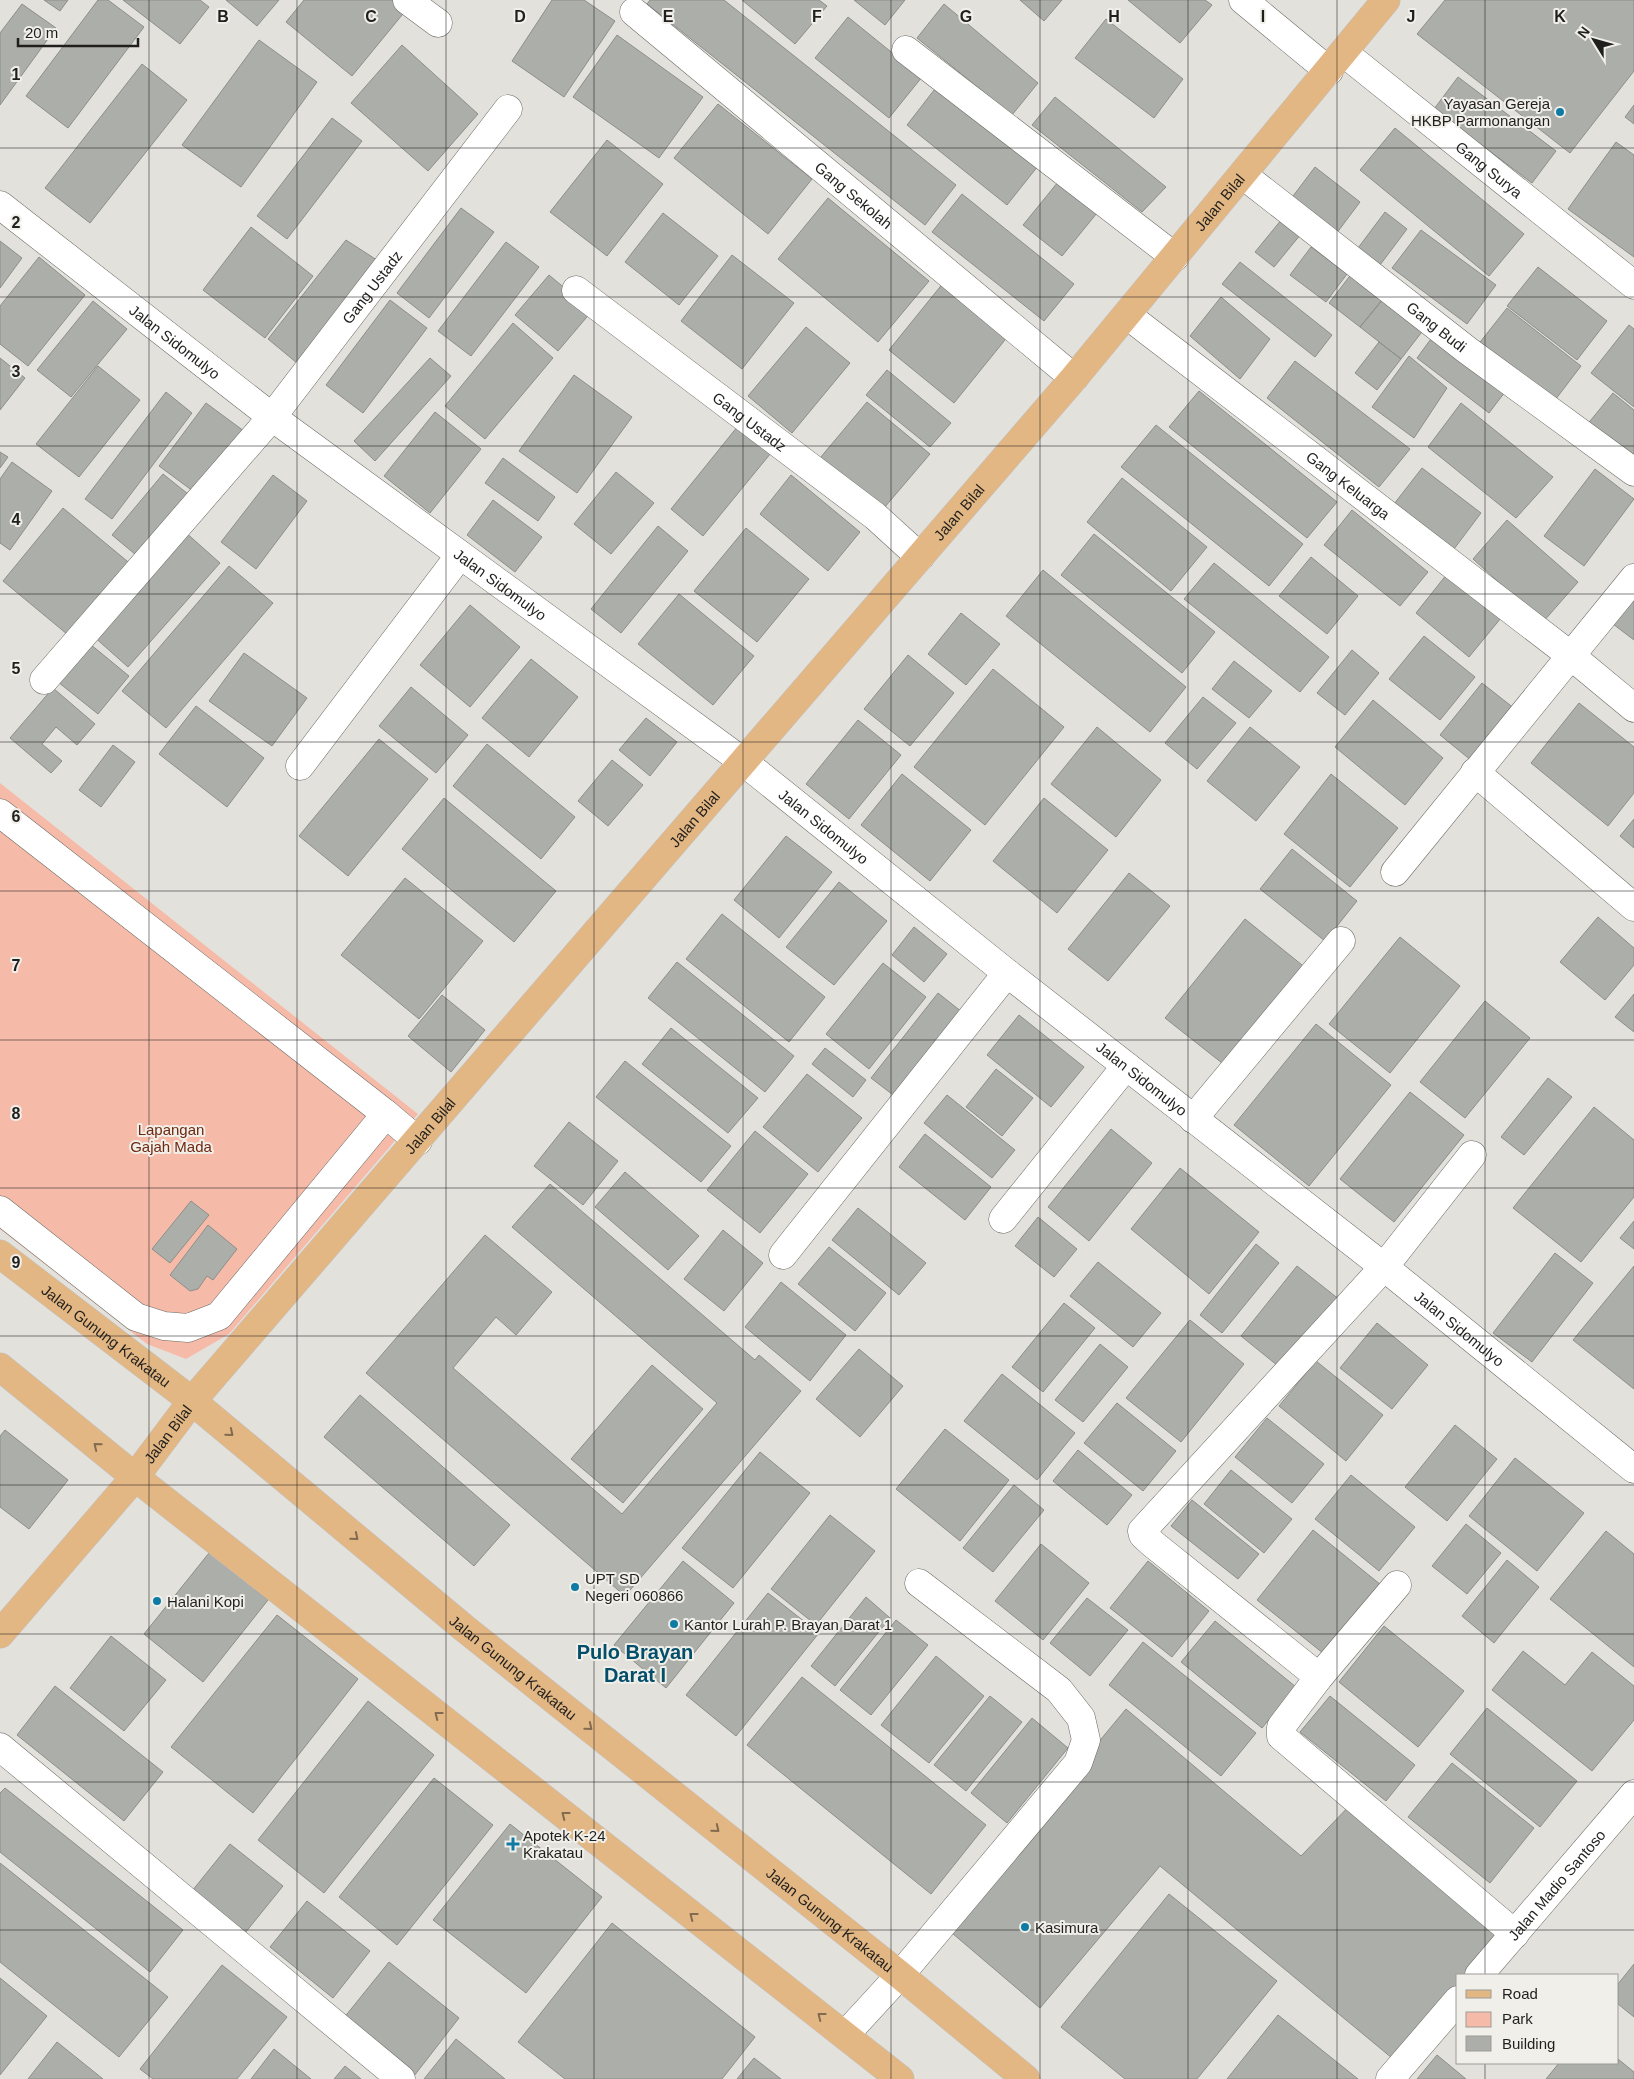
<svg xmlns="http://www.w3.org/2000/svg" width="1634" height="2079" viewBox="0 0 1634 2079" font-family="Arial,sans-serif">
  <rect width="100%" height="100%" fill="#e3e1dc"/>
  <path fill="#f6bba8" d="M0 783 418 1114 229 1334 186 1359 147 1344 0 1229Z"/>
  <path fill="#acaea9" stroke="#8d8e89" d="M44 0H68L60 11Z
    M98 0H108L144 27 68 128 26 96Z
    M123 0H200L209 7 180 44Z
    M226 0H279L257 26Z
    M304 0H396L407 9 352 76 286 22Z
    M552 0H584L615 21 564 97 512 61Z
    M650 0H724L956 185 925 225 647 4Z
    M742 0H819L827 6 795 44Z
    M854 0H905L885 25Z
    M1020 0H1062L1044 21Z
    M1128 0H1205L1212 5 1180 43Z
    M1445 0H1634V71L1570 153 1417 34Z
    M22 4 56 28 0 105V33Z
    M944 4 1038 83 1012 115 917 38Z
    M848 17 922 77 889 118 815 58Z
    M1106 19 1183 79 1154 118 1075 58Z
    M617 35 703 97 659 158 573 97Z
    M259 40 317 82 241 187 182 145Z
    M402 45 478 114 428 171 351 103Z
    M142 64 187 100 90 223 45 188Z
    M1458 77 1556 151 1532 183 1434 109Z
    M938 85 1038 166 1007 205 907 125Z
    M1055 97 1166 187 1142 212 1032 125Z
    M718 104 812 179 768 234 674 158Z
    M1634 105V124L1625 117Z
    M332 118 362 141 287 239 257 216Z
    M1395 128 1524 234 1489 276 1360 170Z
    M607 140 663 184 607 256 550 212Z
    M1616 142 1634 155V257L1568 209Z
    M1315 167 1360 202 1333 238 1287 204Z
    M1058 182 1097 213 1062 256 1023 225Z
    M962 194 1074 284 1044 321 932 232Z
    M828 198 929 281 878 342 778 259Z
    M461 208 494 232 429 318 397 293Z
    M1385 212 1407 229 1374 273 1352 256Z
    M663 213 718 256 679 305 625 262Z
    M1282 219 1301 234 1274 267 1255 252Z
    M251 227 313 276 265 338 203 290Z
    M1421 230 1496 285 1467 324 1392 268Z
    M346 240 383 264 303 368 268 339Z
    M0 241 22 258 0 288Z
    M506 242 539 267 471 356 438 331Z
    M1311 247 1347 274 1326 302 1290 275Z
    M732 255 794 303 742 369 681 321Z
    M39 257 85 295 28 366 0 344V306Z
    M1240 262 1332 335 1315 357 1222 284Z
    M1538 267 1607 321 1577 360 1507 306Z
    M1356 268 1388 293 1360 327 1329 303Z
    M549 275 592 311 558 351 515 315Z
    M944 282 1009 335 954 403 889 350Z
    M1388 293 1428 324 1401 359 1360 327Z
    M1221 297 1270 339 1240 379 1190 336Z
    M390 300 427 328 363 413 326 385Z
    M93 301 127 329 71 397 37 370Z
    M1507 308 1581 366 1552 404 1477 346Z
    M513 323 553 358 485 439 445 406Z
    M1629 325 1634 329V407L1591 373Z
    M806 327 850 363 792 433 748 396Z
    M1436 332 1508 388 1489 413 1417 358Z
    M1379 342 1401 359 1377 390 1355 373Z
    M1409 356 1447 388 1414 438 1372 407Z
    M0 358 25 378 0 410Z
    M430 358 451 376 375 461 354 441Z
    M1295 361 1410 449 1379 487 1267 398Z
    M98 366 140 400 79 477 36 444Z
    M887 370 951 423 930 447 866 395Z
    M574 375 632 417 577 493 519 451Z
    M1199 391 1337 502 1307 538 1169 427Z
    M166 392 192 413 112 519 85 499Z
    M1613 393 1634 410V465L1586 426Z
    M867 402 930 454 884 508 820 458Z
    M206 403 248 434 201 497 159 466Z
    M1461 403 1553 477 1516 518 1428 447Z
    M435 412 481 449 430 513 384 476Z
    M1156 425 1303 544 1269 586 1121 467Z
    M738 426 771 453 703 536 671 509Z
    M0 452 8 457 0 468Z
    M503 458 555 497 538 521 485 483Z
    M12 462 52 491 10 550 0 543V479Z
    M1422 468 1481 513 1454 549 1394 504Z
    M1595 469 1634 499 1584 566 1544 536Z
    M616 472 654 503 611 554 574 524Z
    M163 474 193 498 142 560 112 535Z
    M273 475 307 501 256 569 221 542Z
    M791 475 860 532 828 571 760 514Z
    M1122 478 1207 547 1171 591 1087 522Z
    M493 500 542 537 515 572 467 535Z
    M63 508 133 566 73 639 3 581Z
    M1352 510 1428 572 1400 606 1324 545Z
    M1507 520 1578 582 1543 622 1473 559Z
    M658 526 688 551 621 633 591 609Z
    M746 528 809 579 757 642 694 591Z
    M184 531 220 563 128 667 92 635Z
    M1094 534 1215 632 1182 673 1061 575Z
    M1311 557 1358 596 1327 634 1279 596Z
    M1214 563 1329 657 1300 692 1184 599Z
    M229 566 273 603 166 728 122 691Z
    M1043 570 1186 687 1150 732 1006 616Z
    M1447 574 1501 618 1469 657 1416 613Z
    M1634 589V640L1609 621Z
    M679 594 754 656 713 705 638 644Z
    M470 605 520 647 470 707 420 665Z
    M961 613 1000 644 966 685 928 654Z
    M1424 636 1475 677 1440 720 1389 679Z
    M90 644 129 676 98 714 58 682Z
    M1352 650 1379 673 1345 715 1317 693Z
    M244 653 307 698 272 746 209 701Z
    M908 655 954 693 910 746 864 709Z
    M531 659 578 697 529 757 482 718Z
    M1234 661 1272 691 1249 718 1212 689Z
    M993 669 1064 727 985 825 914 767Z
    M1482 683 1515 709 1472 761 1440 735Z
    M411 687 468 735 436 773 379 726Z
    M53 688 95 724 77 745 56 727 42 744 62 761 51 773 10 738Z
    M1203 697 1236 723 1197 769 1165 743Z
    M1373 700 1443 758 1405 805 1335 747Z
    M1579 703 1634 747V793L1608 826 1531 763Z
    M196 706 264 758 227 807 159 754Z
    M646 718 677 742 650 776 619 750Z
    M858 720 901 755 849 819 806 784Z
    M1097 727 1161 780 1116 837 1051 784Z
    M1250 727 1300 767 1256 821 1207 781Z
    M379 739 428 779 348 876 299 836Z
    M487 744 575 817 541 859 453 786Z
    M113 745 135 762 101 807 79 790Z
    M612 760 643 785 608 826 578 801Z
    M902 774 971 830 930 881 861 825Z
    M1331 774 1398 828 1350 887 1284 834Z
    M444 798 556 891 514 942 402 849Z
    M1044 798 1108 850 1057 913 993 861Z
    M1634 819V848L1620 836Z
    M786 836 832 872 779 938 734 900Z
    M1292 849 1357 901 1325 941 1260 889Z
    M1129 873 1170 906 1108 981 1068 949Z
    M405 878 483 941 419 1019 341 955Z
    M839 882 887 921 834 985 786 947Z
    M722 914 825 997 789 1042 686 959Z
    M1598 917 1634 948V965L1605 1000 1560 962Z
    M1245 919 1307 969 1227 1067 1165 1018Z
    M914 927 947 954 924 982 892 955Z
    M1400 937 1460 986 1390 1073 1329 1024Z
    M677 962 794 1056 765 1092 648 998Z
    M883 963 926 997 869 1069 826 1034Z
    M938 993 967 1016 901 1101 871 1078Z
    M1634 994V1032L1615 1017Z
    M442 995 485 1030 451 1072 408 1036Z
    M1485 1001 1530 1038 1465 1118 1420 1082Z
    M1019 1015 1084 1067 1051 1107 987 1055Z
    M1316 1024 1391 1085 1309 1186 1234 1125Z
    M671 1028 758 1098 728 1133 642 1064Z
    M825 1048 866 1080 853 1097 812 1064Z
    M625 1061 731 1146 701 1182 596 1097Z
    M996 1069 1033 1098 1002 1136 966 1107Z
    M807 1074 862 1118 818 1172 763 1127Z
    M1548 1078 1572 1097 1524 1155 1501 1137Z
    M1410 1092 1464 1135 1394 1222 1340 1179Z
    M947 1095 1015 1150 992 1178 924 1123Z
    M1594 1107 1634 1140V1197L1581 1262 1513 1208Z
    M569 1122 618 1161 583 1205 534 1166Z
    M1111 1129 1152 1163 1089 1241 1048 1207Z
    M755 1131 808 1174 760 1233 707 1190Z
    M925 1134 991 1187 965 1220 899 1167Z
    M1180 1168 1259 1232 1209 1294 1131 1229Z
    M625 1172 699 1236 668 1270 595 1207Z
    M550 1184 755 1360 759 1355 801 1391 625 1596 366 1373 485 1235 552 1292 516 1335 496 1317 453 1368 622 1514 717 1403 512 1227Z
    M191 1201 209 1215 170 1263 152 1249Z
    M858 1208 926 1263 899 1295 832 1240Z
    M1038 1217 1077 1249 1054 1277 1015 1246Z
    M1634 1221V1249L1620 1238Z
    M208 1225 237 1249 213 1280 207 1276 198 1289 190 1291 170 1275Z
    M723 1230 763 1263 724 1311 684 1279Z
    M1256 1244 1279 1263 1222 1333 1200 1315Z
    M829 1247 886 1293 855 1331 798 1284Z
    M1555 1253 1593 1283 1532 1362 1493 1333Z
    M1098 1262 1161 1313 1133 1347 1070 1296Z
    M1297 1266 1340 1300 1283 1370 1241 1336Z
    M1634 1266V1389L1573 1340Z
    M781 1282 846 1335 810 1381 745 1327Z
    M1064 1303 1095 1328 1043 1392 1012 1367Z
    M1190 1320 1244 1364 1181 1442 1126 1398Z
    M1377 1323 1428 1365 1392 1409 1340 1368Z
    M1100 1344 1128 1367 1083 1422 1055 1400Z
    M859 1349 903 1386 860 1437 816 1399Z
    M1316 1361 1383 1415 1346 1461 1279 1406Z
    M652 1365 703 1409 623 1503 571 1459Z
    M1002 1374 1075 1433 1037 1480 964 1421Z
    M360 1395 510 1525 474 1566 324 1437Z
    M1117 1403 1176 1451 1143 1491 1084 1443Z
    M1267 1418 1324 1464 1292 1503 1235 1457Z
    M1455 1425 1497 1459 1447 1521 1405 1487Z
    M945 1429 1009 1480 960 1541 896 1489Z
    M5 1430 68 1480 29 1529 0 1507V1436Z
    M1078 1450 1132 1495 1107 1525 1053 1481Z
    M760 1452 810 1493 733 1588 682 1548Z
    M1515 1458 1584 1513 1537 1571 1469 1516Z
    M1231 1470 1292 1519 1264 1553 1204 1504Z
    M1351 1475 1415 1527 1379 1571 1315 1519Z
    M1014 1485 1044 1510 993 1572 963 1548Z
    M1192 1500 1259 1554 1238 1579 1171 1526Z
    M830 1515 875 1551 816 1625 771 1589Z
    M1466 1524 1501 1553 1467 1594 1432 1566Z
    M1313 1530 1386 1589 1329 1658 1257 1600Z
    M1606 1531 1634 1554V1667L1550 1599Z
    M1041 1544 1089 1583 1043 1640 995 1601Z
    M209 1553 268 1600 203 1682 144 1634Z
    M1507 1560 1539 1587 1494 1643 1462 1616Z
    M683 1561 734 1603 666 1688 614 1645Z
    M1148 1561 1209 1611 1172 1657 1110 1608Z
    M768 1593 819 1633 736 1736 686 1695Z
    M866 1597 890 1618 835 1686 811 1666Z
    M1087 1598 1128 1630 1090 1676 1050 1643Z
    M277 1615 358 1679 253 1813 171 1747Z
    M896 1620 928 1645 871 1715 840 1690Z
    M1215 1621 1296 1687 1262 1728 1181 1662Z
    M1384 1626 1464 1691 1418 1747 1339 1682Z
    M111 1636 166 1680 124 1731 70 1688Z
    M1143 1642 1256 1733 1221 1776 1109 1685Z
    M1523 1651 1565 1685 1592 1652 1634 1686V1720L1592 1771 1492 1690Z
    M936 1656 984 1696 929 1763 881 1725Z
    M802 1677 986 1825 931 1894 747 1745Z
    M55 1686 163 1772 124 1821 17 1735Z
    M990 1696 1022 1722 966 1791 934 1765Z
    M1330 1696 1415 1765 1386 1801 1300 1732Z
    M368 1701 434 1755 324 1893 258 1840Z
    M1487 1708 1577 1781 1540 1827 1450 1754Z
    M1126 1709 1301 1856 1354 1801 1504 1930 1465 1975H1458V1983L1392 2058 1160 1866 1040 2008 945 1927Z
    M1032 1718 1068 1748 1007 1823 971 1793Z
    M1452 1763 1534 1828 1490 1883 1408 1817Z
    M434 1778 493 1825 397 1945 339 1897Z
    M5 1788 183 1930 150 1972 0 1852V1793Z
    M510 1824 602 1897 526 1993 433 1920Z
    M230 1844 283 1886 245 1933 192 1891Z
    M0 1863 168 1997 119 2057 0 1962Z
    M1169 1894 1277 1981 1197 2079H1125L1061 2027Z
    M307 1901 370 1951 333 1998 270 1947Z
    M612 1923 755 2037 722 2079H565L518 2042Z
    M389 1962 459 2018 414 2076 343 2019Z
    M1634 1964V2017L1618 2004V1984Z
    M222 1965 287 2017 237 2079H153L140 2069Z
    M0 1978 47 2016 0 2075Z
    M1278 2015 1358 2079H1227Z
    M456 2039 505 2079H424Z
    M57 2042 103 2079H28Z
    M274 2049 311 2079H251Z
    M1437 2055 1466 2079H1417Z
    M754 2058 781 2079H737Z
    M1618 2059 1634 2072V2079H1546L1559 2063H1618Z
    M345 2066 361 2079H334Z"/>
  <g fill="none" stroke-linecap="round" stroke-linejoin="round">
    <defs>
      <g id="minor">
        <path d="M407 0 438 23"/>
        <path d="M1243 0 1329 71"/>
        <path id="s1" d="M634 12 1074 378"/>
        <path d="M906 50 1175 257"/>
        <path id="s2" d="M1344 53 1634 285"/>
        <path id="s3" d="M1243 175 1467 350 1634 472"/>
        <path id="s4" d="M0 205 272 417 745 763 1007 973 1384 1267 1634 1469"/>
        <path id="s5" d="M576 290 875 516 920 557"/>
        <path id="s6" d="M1127 315 1570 655 1634 708"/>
        <path id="s7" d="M44 680 272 417 508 109"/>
        <path d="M300 766 460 555"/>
        <path d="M1475 772 1634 907"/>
        <path d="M0 813 386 1114 219 1316 188 1328 164 1326 136 1317 0 1210"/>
        <path d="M1395 872 1634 578"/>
        <path d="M386 1114 418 1141"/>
        <path d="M1193 1119 1341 941"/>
        <path d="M1003 1219 1126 1066"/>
        <path d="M783 1255 1007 973"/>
        <path d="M1397 1585 1319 1677 1281 1727V1736L1515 1934"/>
        <path d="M1319 1677 1153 1544 1143 1535 1142 1531 1384 1267 1472 1155"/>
        <path d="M0 1747 401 2079"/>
        <path id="s8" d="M1479 1975 1634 1794"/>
        <path d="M845 2035 900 1975 1078 1763 1086 1740 1081 1718 1059 1690 919 1583"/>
        <path d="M1390 2079 1458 2000"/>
      </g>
      <g id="major">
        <path id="s9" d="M0 1254 192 1401 464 1628 900 1975 1026 2079"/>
        <path d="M0 1367 135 1477 900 2079"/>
        <path id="s10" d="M0 1634 135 1477 192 1401 1074 378 1386 0"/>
      </g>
    </defs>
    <use href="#minor" stroke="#6c6b66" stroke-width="29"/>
    <use href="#major" stroke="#c1c0c0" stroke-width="29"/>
    <use href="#minor" stroke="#fff" stroke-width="28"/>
    <use href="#major" stroke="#e3b783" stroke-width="28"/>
  </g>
  <defs><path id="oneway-chevron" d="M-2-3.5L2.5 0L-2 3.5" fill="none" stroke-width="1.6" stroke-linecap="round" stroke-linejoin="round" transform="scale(1.25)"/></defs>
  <g stroke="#826b50">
    <use href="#oneway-chevron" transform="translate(230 1433) rotate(40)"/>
    <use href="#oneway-chevron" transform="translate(97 1446) rotate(-141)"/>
    <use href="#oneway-chevron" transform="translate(355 1537) rotate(40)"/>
    <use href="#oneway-chevron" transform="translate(438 1715) rotate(-142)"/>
    <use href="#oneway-chevron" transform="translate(589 1727) rotate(39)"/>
    <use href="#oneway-chevron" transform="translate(565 1815) rotate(-142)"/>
    <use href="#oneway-chevron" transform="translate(716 1829) rotate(39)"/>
    <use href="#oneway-chevron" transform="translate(693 1916) rotate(-142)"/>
    <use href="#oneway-chevron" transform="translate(821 2016) rotate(-142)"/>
  </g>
  <path fill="none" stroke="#201f1d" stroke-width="1" stroke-opacity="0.55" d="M149 0V2079M297 0V2079M446 0V2079M594 0V2079M743 0V2079M891 0V2079M1040 0V2079M1188 0V2079M1337 0V2079M1485 0V1975M0 148H1634M0 297H1634M0 446H1634M0 594H1634M0 742H1634M0 891H1634M0 1040H1634M0 1188H1634M0 1336H1634M0 1485H1634M0 1634H1634M0 1782H1634M0 1930H1634M1485 2063V2079"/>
  <g fill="#0f7ba4" stroke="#f0efe9" stroke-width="2">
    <circle cx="1560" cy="112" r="5"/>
    <circle cx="575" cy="1587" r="5"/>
    <circle cx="157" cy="1601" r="5"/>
    <circle cx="674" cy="1624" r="5"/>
    <path d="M510.5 1836.5h5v5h5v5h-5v5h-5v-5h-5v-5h5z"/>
    <circle cx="1025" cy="1927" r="5"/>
  </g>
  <g text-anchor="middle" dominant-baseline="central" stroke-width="4" stroke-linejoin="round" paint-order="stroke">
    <g font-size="15" fill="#201f1d" stroke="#f0efe9" text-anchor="start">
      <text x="1550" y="103" text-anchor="end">Yayasan Gereja<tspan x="1550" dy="17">HKBP Parmonangan</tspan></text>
      <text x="585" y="1578">UPT SD<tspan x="585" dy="17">Negeri 060866</tspan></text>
      <text x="167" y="1601">Halani Kopi</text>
      <text x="684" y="1624">Kantor Lurah P. Brayan Darat 1</text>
      <text x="523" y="1835">Apotek K-24<tspan x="523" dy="17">Krakatau</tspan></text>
      <text x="1035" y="1927">Kasimura</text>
    </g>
    <g font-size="15" fill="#201f1d" stroke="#f0efe9">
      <text stroke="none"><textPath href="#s2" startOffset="186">Gang Surya</textPath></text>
      <text stroke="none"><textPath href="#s1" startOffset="286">Gang Sekolah</textPath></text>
      <text stroke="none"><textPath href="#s10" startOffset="1881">Jalan Bilal</textPath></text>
      <text stroke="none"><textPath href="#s7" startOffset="512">Gang Ustadz</textPath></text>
      <text stroke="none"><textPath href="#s3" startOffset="246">Gang Budi</textPath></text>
      <text stroke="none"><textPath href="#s4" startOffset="222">Jalan Sidomulyo</textPath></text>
      <text stroke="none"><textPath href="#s5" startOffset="218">Gang Ustadz</textPath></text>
      <text stroke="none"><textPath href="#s6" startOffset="279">Gang Keluarga</textPath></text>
      <text stroke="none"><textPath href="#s10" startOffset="1476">Jalan Bilal</textPath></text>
      <text stroke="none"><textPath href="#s4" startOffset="628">Jalan Sidomulyo</textPath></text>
      <text stroke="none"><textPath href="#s10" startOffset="1071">Jalan Bilal</textPath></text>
      <text stroke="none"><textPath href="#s4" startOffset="1032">Jalan Sidomulyo</textPath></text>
      <text stroke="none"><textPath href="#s4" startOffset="1438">Jalan Sidomulyo</textPath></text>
      <text stroke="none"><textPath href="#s10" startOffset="666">Jalan Bilal</textPath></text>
      <text stroke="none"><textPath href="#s4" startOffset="1842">Jalan Sidomulyo</textPath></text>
      <text stroke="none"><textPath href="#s9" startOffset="134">Jalan Gunung Krakatau</textPath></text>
      <text stroke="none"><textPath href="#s10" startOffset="261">Jalan Bilal</textPath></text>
      <text stroke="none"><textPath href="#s9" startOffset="659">Jalan Gunung Krakatau</textPath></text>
      <text stroke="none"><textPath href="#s8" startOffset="119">Jalan Madio Santoso</textPath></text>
      <text stroke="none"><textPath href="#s9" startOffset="1064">Jalan Gunung Krakatau</textPath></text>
    </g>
    <g font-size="15" fill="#702810" stroke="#f0efe9">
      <text x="171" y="1129">Lapangan<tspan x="171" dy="17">Gajah Mada</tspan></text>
    </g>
    <g font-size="20" font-weight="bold" fill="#044e6b" stroke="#f0efe9">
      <text x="635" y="1652">Pulo Brayan<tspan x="635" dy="23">Darat I</tspan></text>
    </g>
  </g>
  <g font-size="16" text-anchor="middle" font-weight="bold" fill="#201f1d" stroke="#f0efe9" stroke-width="4" stroke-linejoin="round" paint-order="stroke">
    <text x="223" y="22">B</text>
    <text x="371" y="22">C</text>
    <text x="520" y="22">D</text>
    <text x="668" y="22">E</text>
    <text x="817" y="22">F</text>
    <text x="966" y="22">G</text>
    <text x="1114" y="22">H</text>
    <text x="1263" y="22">I</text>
    <text x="1411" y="22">J</text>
    <text x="1560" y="22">K</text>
    <text x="16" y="80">1</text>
    <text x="16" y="228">2</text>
    <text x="16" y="377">3</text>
    <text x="16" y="525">4</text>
    <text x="16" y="674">5</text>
    <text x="16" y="822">6</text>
    <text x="16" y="971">7</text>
    <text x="16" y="1119">8</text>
    <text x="16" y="1268">9</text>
  </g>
  <rect x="1456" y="1974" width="162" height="90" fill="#f0efe9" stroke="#9d9c97"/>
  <rect x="1466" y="1990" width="25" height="8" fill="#e3b783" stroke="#9d9c97"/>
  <text x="1502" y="1999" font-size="15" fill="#201f1d">Road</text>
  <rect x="1466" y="2012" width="25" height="15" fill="#f6bba8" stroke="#9d9c97"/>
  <text x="1502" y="2024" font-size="15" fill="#201f1d">Park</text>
  <rect x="1466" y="2036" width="25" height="15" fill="#acaea9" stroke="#9d9c97"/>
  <text x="1502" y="2049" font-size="15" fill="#201f1d">Building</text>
  <g transform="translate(1594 40) rotate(307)" stroke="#f0efe9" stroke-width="4" paint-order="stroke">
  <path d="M0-4L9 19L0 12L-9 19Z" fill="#201f1d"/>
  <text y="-8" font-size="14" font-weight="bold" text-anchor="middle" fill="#201f1d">N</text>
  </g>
  <path d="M18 38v8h120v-8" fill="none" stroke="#201f1d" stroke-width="2.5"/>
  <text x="25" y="38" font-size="15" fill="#201f1d" stroke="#f0efe9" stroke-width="4" paint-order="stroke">20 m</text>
</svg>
